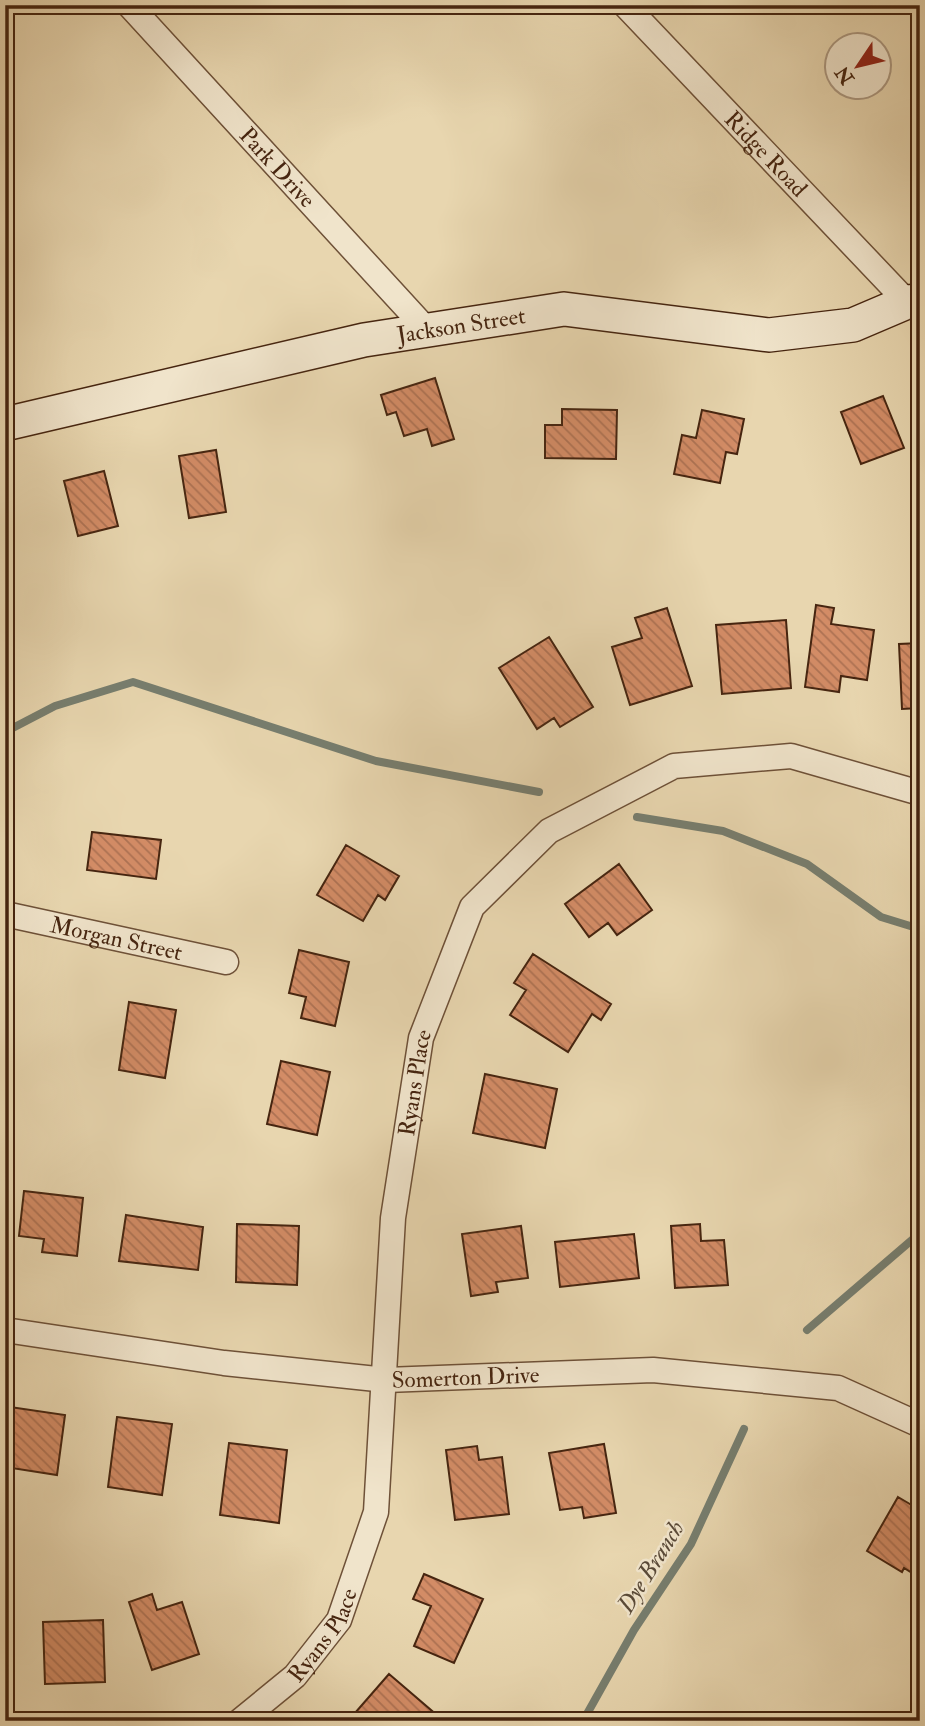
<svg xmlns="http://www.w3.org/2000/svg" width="925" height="1726" viewBox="0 0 925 1726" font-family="'IM FELL Double Pica',serif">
  <defs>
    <pattern id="building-back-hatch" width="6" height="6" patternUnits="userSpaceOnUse" patternTransform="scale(1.75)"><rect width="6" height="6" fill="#d38c66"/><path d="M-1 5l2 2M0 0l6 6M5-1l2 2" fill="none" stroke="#ad7253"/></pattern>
  </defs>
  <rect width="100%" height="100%" fill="#e8d6af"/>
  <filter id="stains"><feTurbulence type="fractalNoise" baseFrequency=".00286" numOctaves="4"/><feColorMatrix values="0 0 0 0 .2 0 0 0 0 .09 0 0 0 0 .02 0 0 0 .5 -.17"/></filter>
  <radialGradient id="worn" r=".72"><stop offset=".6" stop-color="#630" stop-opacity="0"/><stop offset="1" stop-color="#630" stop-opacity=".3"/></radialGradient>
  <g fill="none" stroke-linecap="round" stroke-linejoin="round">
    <path stroke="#777e6f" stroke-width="8" d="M5 732 55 706 133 682 376 761 539 792
      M637 817 723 831 807 864 881 917 920 929
      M807 1330 920 1233
      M583 1721 634 1630 691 1544 744 1429"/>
  </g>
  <path fill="url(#building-back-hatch)" stroke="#462510" stroke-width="2" d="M435 378 454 439 432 446 427 429 404 436 396 412 387 415 381 395Z
    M883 396 904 448 861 464 841 412Z
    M562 409 617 410 616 459 545 458V425H562Z
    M702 410 744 419 737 454 726 452 720 483 674 474 682 435 696 438Z
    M216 450 226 512 189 518 179 456Z
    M104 471 118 526 78 536 64 481Z
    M816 605 834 608 831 624 874 630 867 680 841 676 839 692 805 687Z
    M667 608 692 686 630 705 612 647 642 638 635 618Z
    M786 620 791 688 722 694 716 625Z
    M549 637 593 707 560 727 554 718 537 729 499 668Z
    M920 643V708L902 709 899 644Z
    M92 832 161 840 156 879 87 870Z
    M346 845 399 876 385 900 378 895 363 921 317 895Z
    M619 864 652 910 617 935 608 923 589 937 565 904Z
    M299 950 349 962 335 1026 301 1018 306 997 289 993Z
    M533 954 611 1004 601 1020 592 1014 568 1052 510 1015 526 990 514 983Z
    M129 1002 176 1010 165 1078 119 1070Z
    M281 1061 330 1072 317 1135 267 1124Z
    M485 1074 557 1089 545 1148 473 1133Z
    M24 1191 83 1198 77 1256 42 1252 44 1239 19 1236Z
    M126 1215 203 1227 198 1270 119 1261Z
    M237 1224 299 1226 297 1285 236 1282Z
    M700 1224 701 1241 724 1240 728 1285 675 1288 671 1226Z
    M521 1226 528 1278 496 1282 498 1292 471 1296 462 1234Z
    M634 1234 639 1278 560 1287 555 1242Z
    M10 1407 65 1415 57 1475 5 1467Z
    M117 1417 172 1424 162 1495 108 1487Z
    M229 1443 287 1450 279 1523 220 1515Z
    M604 1444 616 1513 584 1518 582 1507 560 1510 549 1453Z
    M477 1446 479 1460 502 1457 509 1514 455 1520 446 1450Z
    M898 1497 920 1510V1578L904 1568 902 1572 867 1551Z
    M424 1574 483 1599 454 1663 414 1646 431 1606 413 1599Z
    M152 1594 157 1610 182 1602 199 1654 152 1670 129 1602Z
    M103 1620 105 1682 45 1684 43 1622Z
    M389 1674 438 1716 435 1721H364L355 1713Z"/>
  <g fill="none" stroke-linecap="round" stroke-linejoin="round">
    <defs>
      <g id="street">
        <path id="s1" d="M129 5 427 330"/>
        <path id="s2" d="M625 5 907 302"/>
        <path id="s3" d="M5 914 226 962"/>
        <path id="s4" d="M5 1330 224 1363 386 1380 653 1370 838 1388 920 1425"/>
        <path id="s5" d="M240 1721 295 1676 339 1620 376 1512 393 1218 421 1038 472 907 549 831 674 766 791 756 920 793"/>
      </g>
      <g id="secondary">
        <path id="s6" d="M5 424 364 340 564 309 769 335 853 325 907 302 920 301"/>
      </g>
    </defs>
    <use href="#street" stroke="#6e5138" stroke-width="27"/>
    <use href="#secondary" stroke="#462510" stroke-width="36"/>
    <use href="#street" stroke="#f0e4cb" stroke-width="24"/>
    <use href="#secondary" stroke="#f0e4cb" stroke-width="33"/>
  </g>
  <g text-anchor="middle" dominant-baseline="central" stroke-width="5" stroke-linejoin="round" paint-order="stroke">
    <g font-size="23" fill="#462510" stroke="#f0e4cb">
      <text stroke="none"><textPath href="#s2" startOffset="205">Ridge Road</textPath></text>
      <text stroke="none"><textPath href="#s1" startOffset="220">Park Drive</textPath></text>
      <text stroke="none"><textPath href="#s6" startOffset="467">Jackson Street</textPath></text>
      <text stroke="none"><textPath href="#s3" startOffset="114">Morgan Street</textPath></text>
      <text stroke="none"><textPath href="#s5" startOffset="688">Ryans Place</textPath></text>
      <text stroke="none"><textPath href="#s4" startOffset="464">Somerton Drive</textPath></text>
      <text stroke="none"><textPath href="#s5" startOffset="121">Ryans Place</textPath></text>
    </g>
    <g font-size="24" font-style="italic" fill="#5a4a38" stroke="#f0e4cb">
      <text transform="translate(651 1567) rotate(-58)">Dye Branch</text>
    </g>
  </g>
  <rect width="925" height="1726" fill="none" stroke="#e8d6af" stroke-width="28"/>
  <rect x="7" y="7" width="911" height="1712" fill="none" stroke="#462510" stroke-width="3.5"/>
  <rect x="14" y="14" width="897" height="1698" fill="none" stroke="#462510" stroke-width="2"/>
  <g transform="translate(858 66) rotate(235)"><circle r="33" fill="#f0e4cb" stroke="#ac9880" stroke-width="2"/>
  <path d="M0-5L12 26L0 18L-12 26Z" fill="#8f2418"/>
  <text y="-10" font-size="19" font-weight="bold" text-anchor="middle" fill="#462510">N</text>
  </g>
  <rect width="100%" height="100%" filter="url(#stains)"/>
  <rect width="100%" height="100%" fill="url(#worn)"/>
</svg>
